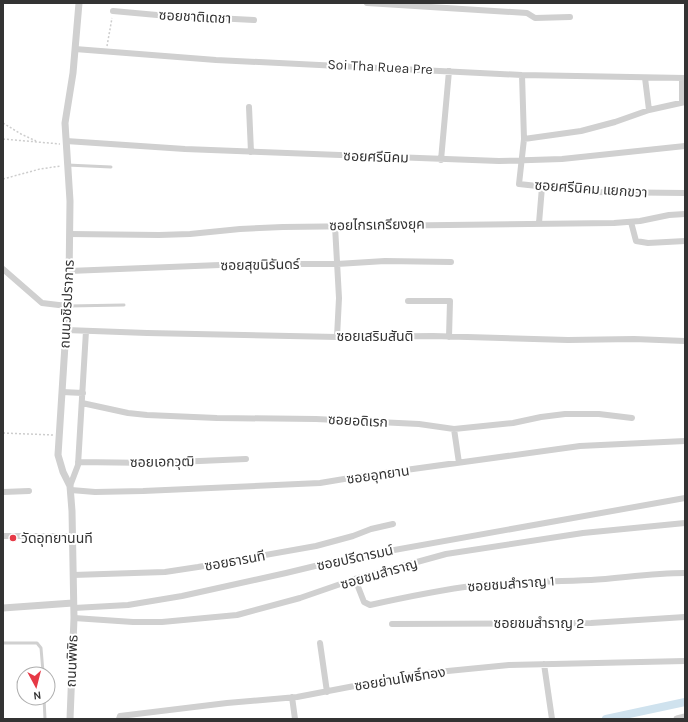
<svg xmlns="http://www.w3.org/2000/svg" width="688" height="722" viewBox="0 0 688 722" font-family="Karla,'Noto Sans Thai',sans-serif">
  <rect width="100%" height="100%" fill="#fff"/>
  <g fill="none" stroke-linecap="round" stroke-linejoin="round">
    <path stroke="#cfe2ee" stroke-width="8" d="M606 719 685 702"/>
    <path stroke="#cdcdcd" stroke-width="1.5" stroke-dasharray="2 2" stroke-linecap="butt" d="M107 46 112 18
      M3 123 21 134 36 141
      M3 139 60 144
      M3 179 40 169 61 166
      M3 433 53 435"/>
    <path stroke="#d0d0d0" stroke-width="3" d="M67 165 111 167
      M68 306 124 305
      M3 643H37L41 648 43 672
      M18 682H24
      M44 698 45 719"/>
    <path stroke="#d0d0d0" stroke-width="6" d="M367 3 527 13 535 18 570 17
      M113 11 157 15 254 20
      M75 49 216 60 522 75 685 78
      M522 75 524 139 519 184 592 192 685 193
      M645 78 649 110
      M682 102V78
      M249 107 251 152
      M524 139 581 131 615 122 649 110 685 102
      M66 141 185 149 499 161 562 159 685 146
      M441 160 449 71
      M631 222 636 241 648 243 685 241
      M539 223 542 187
      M335 226 339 298 337 337
      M70 234 159 235 190 234 240 229 283 227 614 223 640 221 669 215 685 214
      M3 269 42 303 67 306
      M69 271 245 264H337L385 261 451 262
      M408 301H450L449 337
      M66 330 147 333 337 337 433 336 568 340 634 339 685 341
      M62 392 83 393
      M82 403 128 413 147 415 217 418 316 419 419 424 454 429 513 423 541 417 565 414H599L632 418
      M454 429 459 463
      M78 462 153 463 246 459
      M70 486 78 465 86 331
      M71 490 95 492 143 491 320 483 362 476 580 446 685 441
      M3 492 29 491
      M3 536H73
      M73 575 165 572 198 567 316 546 353 536 371 529 393 524
      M355 579 364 602 370 605C406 597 441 590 478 585 515 581 553 582 591 580 622 578 653 573 685 573
      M74 608 128 605 182 596 286 573 344 559 685 498
      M74 618 133 622H162L237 615 300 598 355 579 446 554 583 533 685 523
      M392 624 591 623 685 617
      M320 643 327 692
      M544 664 552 719
      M292 697 295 719
      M119 719 120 716 227 703 297 697 417 674 509 665 685 661"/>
    <path stroke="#d0d0d0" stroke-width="7" d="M3 608 73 603
      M70 719 74 618 72 511 70 486 63 472 58 455 69 282 70 201 65 123 73 73 79 3
      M677 719 685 717"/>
  </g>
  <circle fill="#e63946" stroke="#fff" stroke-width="1.5" cx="13" cy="538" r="4"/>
  <g text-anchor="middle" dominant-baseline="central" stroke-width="4" stroke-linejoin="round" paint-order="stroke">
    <g font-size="14" fill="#333" stroke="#fff">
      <text transform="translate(195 17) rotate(3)">ซอยชาติเดชา</text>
      <text transform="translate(380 67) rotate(3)">Soi Tha Ruea Pre</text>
      <text transform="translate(376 157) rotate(2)">ซอยศรีนิคม</text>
      <text transform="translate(591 189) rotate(4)">ซอยศรีนิคม แยกขวา</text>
      <text transform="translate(377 225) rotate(-1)">ซอยไกรเกรียงยุค</text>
      <text transform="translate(260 265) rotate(-1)">ซอยสุขนิรันดร์</text>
      <text transform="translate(67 304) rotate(-87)">ถนนวชิรปราการ</text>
      <text x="375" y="336">ซอยเสริมสันติ</text>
      <text transform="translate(358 421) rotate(3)">ซอยอดิเรก</text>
      <text transform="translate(162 462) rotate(-1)">ซอยเอกวุฒิ</text>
      <text transform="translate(378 475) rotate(-8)">ซอยอุทยาน</text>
      <text transform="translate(355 558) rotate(-12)">ซอยปรีดารมน์</text>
      <text transform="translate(235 561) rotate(-10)">ซอยธารนที</text>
      <text transform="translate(379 574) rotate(-16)">ซอยชมสำราญ</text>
      <text transform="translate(511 584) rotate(-4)">ซอยชมสำราญ 1</text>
      <text x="539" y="623">ซอยชมสำราญ 2</text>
      <text transform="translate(72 661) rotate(-88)">ถนนพิพิธ</text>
      <text transform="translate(400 679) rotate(-9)">ซอยย่านโพธิ์ทอง</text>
    </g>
    <g font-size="14" fill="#333" stroke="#fff" text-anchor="start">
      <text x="21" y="538">วัดอุทยานนที</text>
    </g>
  </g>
  <rect width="688" height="722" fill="none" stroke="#333333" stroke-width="8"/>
  <g transform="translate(36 686) rotate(173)"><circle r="19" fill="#ffffff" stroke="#adadad"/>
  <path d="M0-3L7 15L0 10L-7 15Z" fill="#e63946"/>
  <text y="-6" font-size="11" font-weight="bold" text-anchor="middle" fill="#333333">N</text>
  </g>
</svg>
